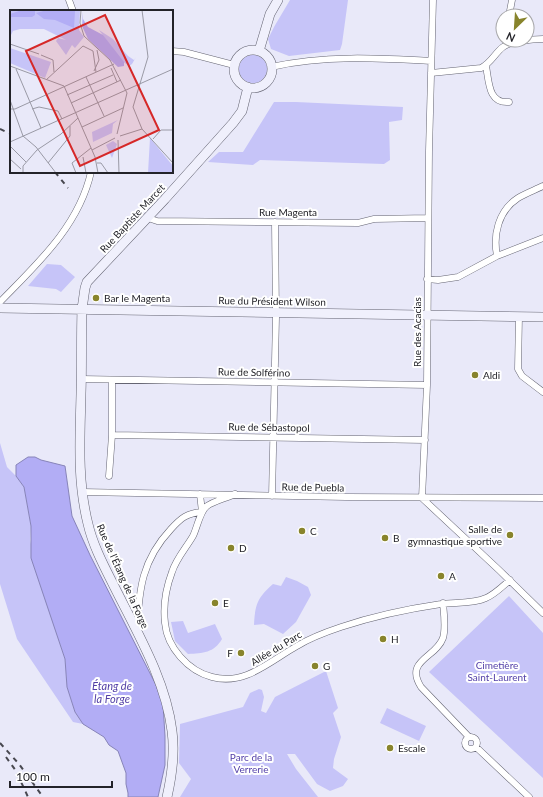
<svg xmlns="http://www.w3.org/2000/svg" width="543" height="797" viewBox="0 0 543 797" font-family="Lato,sans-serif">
  <rect width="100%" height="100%" fill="#e9e9f9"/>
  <path fill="#c6c4f8" d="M290 0H348L342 44 340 50 289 56 271 49 268 39 274 27Z
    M239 69a14 14 0 1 1 28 0a14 14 0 1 1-28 0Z
    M274 102H296L403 107 402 120 389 122 390 160 384 164 260 160 253 165 208 162 219 152H243Z
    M47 264 61 265 75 277 61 292 56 289 28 286Z
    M0 443 7 467 16 476 24 487 31 526 30 540 42 589 65 659 67 687 75 712 83 724 73 722 17 639 0 584Z
    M286 577 297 581 308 587 311 595 296 622 283 634 264 624 254 625C255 605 257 598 273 584L281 586Z
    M509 596 543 633V778L429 672Z
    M183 621 188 633 215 624 222 639C214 653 203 653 188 654L175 641 171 622Z
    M326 671 338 708 333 713 341 737 334 759 333 768 348 779 343 786 330 791 317 784 295 754H287L296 769 318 797H180L191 779 179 763 180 724 243 707 250 693 259 689 262 690 264 697 261 711 266 713 275 697Z
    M387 708 426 726 419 741 380 723Z"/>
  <path fill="#b2adf5" stroke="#8784b8" d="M28 457H35L41 460 65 466 72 516 90 555 156 685 163 704 165 736V765L158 797H128V793L126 784V773L118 751 109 745 104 737 83 724 75 712 67 687 65 659 31 558V526L24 487 16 476V465Z"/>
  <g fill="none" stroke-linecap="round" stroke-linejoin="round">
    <defs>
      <path id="street" d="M69 0 73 11
        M433 0 429 151 427 385 422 498 499 570 543 613
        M509 16 512 0
        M172 51 184 52 234 65
        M486 66C489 81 488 104 509 102
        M271 67C324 55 378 58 431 61
        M431 73 481 68C491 63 495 53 503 47 511 41 533 39 543 39
        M148 218 157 221 358 223 374 219 428 218
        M497 256C493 235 498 211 518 198 526 193 535 190 543 186
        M427 279 438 280 458 277 497 256 543 238
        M0 302C37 264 79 226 91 172
        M519 316 518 369 522 376 543 392
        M81 379 427 385
        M112 435 425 440
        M109 476 112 435V380
        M82 492 346 497 543 498
        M200 494 202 512
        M235 494C227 498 214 501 207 506 200 511 197 528 193 536 186 548 176 559 172 572 166 588 163 606 165 623 167 647 188 671 212 677 245 686 270 661 297 646 310 638 326 632 341 627 374 616 407 609 441 604 455 602 473 604 486 598 494 595 503 586 510 580
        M272 496 276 317 275 222
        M443 603C444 614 446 628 443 638 436 658 404 660 421 687L469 737
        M137 629C139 589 142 560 171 529 181 518 187 513 202 512
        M465 743a6 6 0 1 1 12 0a6 6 0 1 1-12 0Z
        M476 747 529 797"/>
      <path id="secondary" d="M234 69a19 19 0 1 1 38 0a19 19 0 1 1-38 0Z
        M259 51 270 14 278 0
        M0 308 543 317
        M167 797C172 775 175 753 172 731 166 681 137 632 115 588 105 568 93 546 88 524 77 480 80 439 81 394 82 366 81 338 82 309L85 288 87 282 165 199 233 123 242 111 248 87"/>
    </defs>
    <use href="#street" stroke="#646472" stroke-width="7"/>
    <use href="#secondary" stroke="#646472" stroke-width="10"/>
    <use href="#street" stroke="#fff" stroke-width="6"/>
    <use href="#secondary" stroke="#f0f0fc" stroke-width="9"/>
    <path stroke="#484850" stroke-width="2" stroke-dasharray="5 5" stroke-linecap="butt" d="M0 129 11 134
      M55 172 68 188
      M0 743 19 764 43 797
      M6 757 16 771 28 797"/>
  </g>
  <g fill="#88842c" stroke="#fff" stroke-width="1.5">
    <circle cx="96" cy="298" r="4"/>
    <circle cx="475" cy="375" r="4"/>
    <circle cx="302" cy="531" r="4"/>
    <circle cx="510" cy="535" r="4"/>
    <circle cx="385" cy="538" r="4"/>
    <circle cx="231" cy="548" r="4"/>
    <circle cx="441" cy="576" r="4"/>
    <circle cx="215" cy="603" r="4"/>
    <circle cx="383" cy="639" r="4"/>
    <circle cx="241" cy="653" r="4"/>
    <circle cx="315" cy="666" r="4"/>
    <circle cx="390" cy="748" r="4"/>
  </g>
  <g text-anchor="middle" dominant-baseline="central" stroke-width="4" stroke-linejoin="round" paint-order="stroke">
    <g font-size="10" fill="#232329" stroke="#fff">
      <text x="288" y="212">Rue Magenta</text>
      <text transform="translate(132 218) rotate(-47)">Rue Baptiste Marcet</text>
      <text transform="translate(272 301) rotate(1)">Rue du Président Wilson</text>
      <text transform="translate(417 332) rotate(-90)">Rue des Acacias</text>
      <text transform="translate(254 372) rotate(1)">Rue de Solférino</text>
      <text transform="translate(269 427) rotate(1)">Rue de Sébastopol</text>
      <text transform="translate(313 487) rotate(1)">Rue de Puebla</text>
      <text transform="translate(123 576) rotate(66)">Rue de l'Étang de la Forge</text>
      <text transform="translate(276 648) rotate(-31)">Allée du Parc</text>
    </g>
    <g font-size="10" fill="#232329" stroke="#fff" text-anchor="start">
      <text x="104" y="298">Bar le Magenta</text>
      <text x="483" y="375">Aldi</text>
      <text x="502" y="529" text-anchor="end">Salle de<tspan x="502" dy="12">gymnastique sportive</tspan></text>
      <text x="310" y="531">C</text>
      <text x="393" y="538">B</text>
      <text x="239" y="548">D</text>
      <text x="449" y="576">A</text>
      <text x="223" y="603">E</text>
      <text x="391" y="639">H</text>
      <text x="233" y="653" text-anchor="end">F</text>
      <text x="323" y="666">G</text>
      <text x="398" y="748">Escale</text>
    </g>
    <g font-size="10" fill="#5542a9" stroke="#fff">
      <text x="497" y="665">Cimetière<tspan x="497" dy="12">Saint-Laurent</tspan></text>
      <text x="251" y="757">Parc de la<tspan x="251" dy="12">Verrerie</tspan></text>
    </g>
    <g font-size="11" font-style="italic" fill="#513ea5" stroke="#fff">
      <text x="112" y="685">Étang de<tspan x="112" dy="13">la Forge</tspan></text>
    </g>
  </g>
  <g transform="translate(10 10)">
    <rect width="163" height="163" fill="#e9e9f9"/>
    <path d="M0 0H70L69 20 74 27 65 38 62 35 56 45 46 31 48 28 56 30 34 19H10L3 21 0 27ZM89 20 103 29 118 46 124 50 126 47 122 54 119 56 112 51ZM0 38 41 52 35 68 0 53ZM108 110 103 114 102 123 83 132 82 122ZM140 128 163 156V163H138ZM103 131 107 134 102 148 96 135Z" fill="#c6c4f8"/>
    <path d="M12 0 25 1V5L22 7H0V4ZM37 0 65 1 64 18 45 10 34 9 26 3ZM73 2V9L78 17 93 25 114 52V56L108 57 78 29 72 16Z" fill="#b2adf5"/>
    <path fill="none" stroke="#9a9aa6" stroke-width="1" d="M71 0 70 13 74 26 100 50 117 83 107 124M0 34 29 44M31 45 43 50 44 62M0 56 54 76M101 58 107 72M6 59 31 118M84 61 89 50 87 40M76 67 94 106M36 70 73 36 83 41 86 62M54 76 85 147 88 163M57 85 103 65M0 90 13 126M61 93 111 70M0 99H5L104 54M22 99 29 97 48 101 52 109M72 117 113 98M132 119 123 97 138 47 132 0M132 119 163 153M13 126 26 137 46 163M110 126 132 119M143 129 151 120H163M108 130 109 163M0 132 163 59M0 136 16 152M82 140 105 128M73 147 76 163M0 149 11 159M38 153 60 126V116M87 153H91L98 163M13 163V156L27 140 51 124 68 108M66 163 62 153 81 138"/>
    <path fill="#d62828" fill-opacity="0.15" stroke="#d62828" stroke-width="2" d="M95 5 149 120 70 156 16 41Z"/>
    <rect width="163" height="163" fill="none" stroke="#232329" stroke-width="2"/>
  </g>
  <g transform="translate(515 28) rotate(205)"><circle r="19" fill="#ffffff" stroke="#a7a7a9"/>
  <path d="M0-3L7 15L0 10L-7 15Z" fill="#88842c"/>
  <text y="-6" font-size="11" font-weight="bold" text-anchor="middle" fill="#232329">N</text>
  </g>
  <path d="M10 781v6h102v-6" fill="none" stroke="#232329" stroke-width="2"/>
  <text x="16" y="781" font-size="12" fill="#232329" stroke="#ffffff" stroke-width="3" paint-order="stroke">100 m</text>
</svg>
